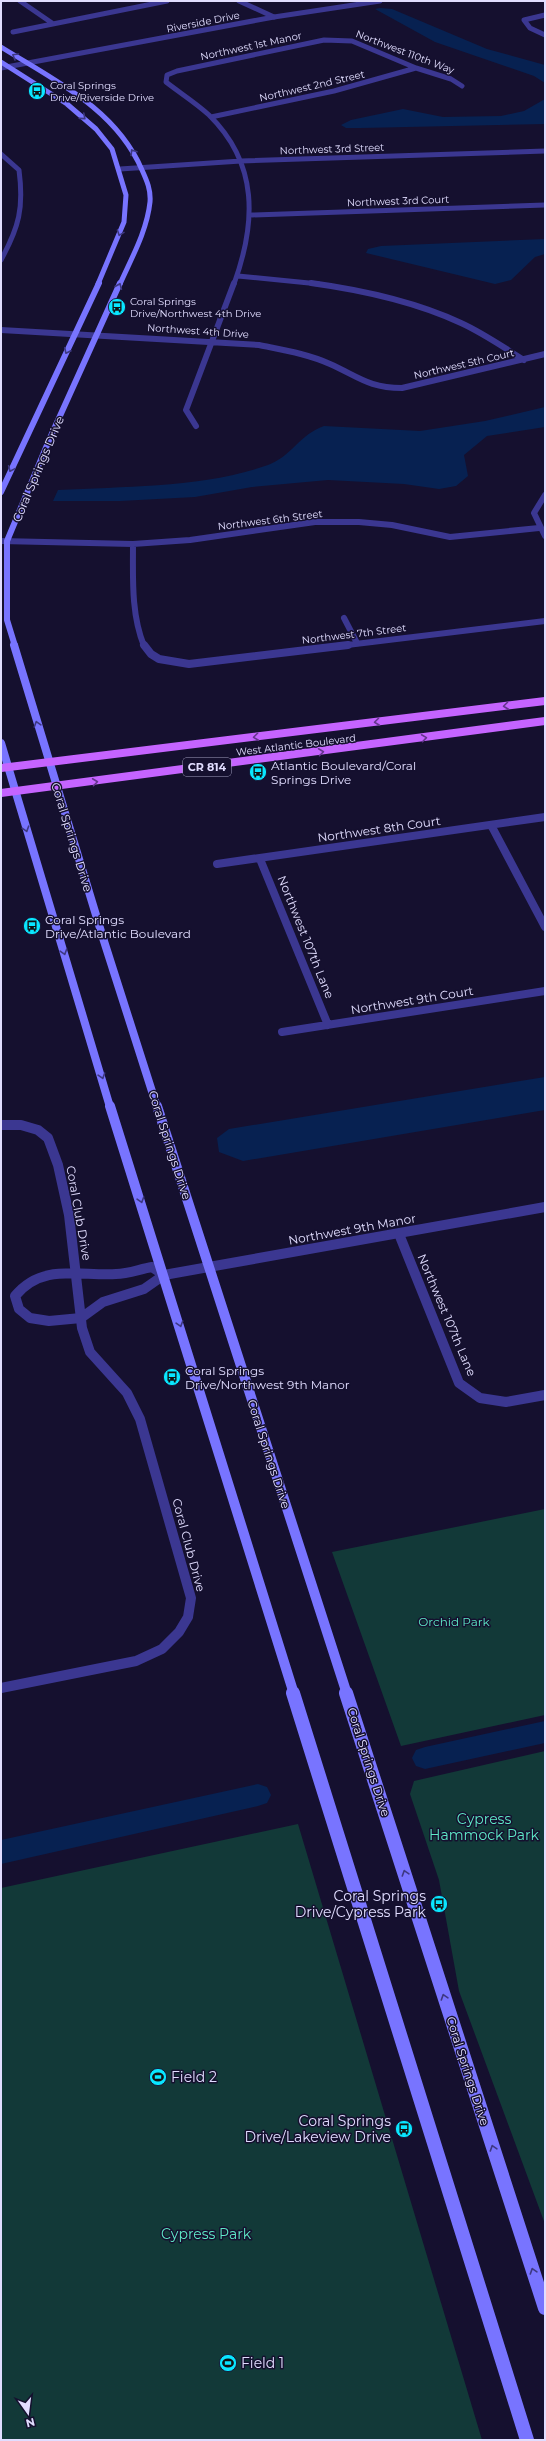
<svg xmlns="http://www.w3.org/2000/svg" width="546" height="2441" viewBox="0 0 546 2441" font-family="Montserrat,sans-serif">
  <rect width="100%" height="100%" fill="#15102f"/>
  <path fill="#123938" d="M545 1509V1715L401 1746 332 1552Z
    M545 1751V2224L459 1991 439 1880 410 1794 414 1781Z
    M298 1824 482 2440H1V1888Z"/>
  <path fill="#072151" d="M380 8 392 9 487 49 545 65V83L534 76 435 42 375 9Z
    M545 99V124L361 128H346L341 125 351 120 403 109 443 117 501 116 524 111Z
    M545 239V254L535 257 511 280 495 284 366 253 368 249 381 246Z
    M545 407V427L487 436 464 455 468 476 456 486 439 489 404 484 328 480 252 487 195 497 120 501H53L58 490C127 486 202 488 268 465 291 457 300 434 324 426L420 431 485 421Z
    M545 1077V1110L243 1161 219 1152 217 1138 229 1129Z"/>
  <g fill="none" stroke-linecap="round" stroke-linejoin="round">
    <path fill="#072151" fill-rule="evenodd" d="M545 1721V1743L425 1769 416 1766 412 1758 416 1750 425 1747Z
      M258 1784 267 1787 271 1795 267 1803 258 1806 1 1864V1840Z"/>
    <path stroke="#3b3791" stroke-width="5" d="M20 1 52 23
      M239 1 274 17
      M545 15 524 20 530 28 545 35
      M13 32 167 1
      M211 117 334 91 416 68
      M1 154 19 170C24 208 19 227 1 260
      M120 169 241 161 545 151
      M252 215 545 205
      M238 276 319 284
      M234 284C256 223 259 164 209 115 196 103 180 93 166 82L167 75 177 71 324 40 352 41 416 68 451 79 462 86"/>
    <path stroke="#3b3791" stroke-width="6" d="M311 283C362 290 414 301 461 323 483 333 503 347 524 360
      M1 330 259 345C283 350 308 354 330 364 359 377 369 388 402 388L545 354
      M196 426 186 410 234 283
      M545 495 534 513 545 536
      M1 541 133 544 190 540 315 522H359L392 525 450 537 539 528
      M133 544C133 578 131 614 144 646
      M344 618 357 643
      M339 646 545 621"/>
    <path stroke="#3b3791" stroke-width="8" d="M144 645 151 654 159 659 189 664 348 645
      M491 825 545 927
      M260 859 328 1025
      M217 864 545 817
      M282 1032 545 991"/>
    <path stroke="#3b3791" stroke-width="10" d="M1 1125H21L38 1130 48 1138 58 1165 69 1215 82 1328 90 1352 127 1393 140 1419 191 1598 188 1617 179 1632 162 1649 136 1661 1 1688
      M399 1234 459 1383 480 1398 506 1402 545 1395
      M152 1267 164 1275 144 1289 103 1302 81 1318 49 1321 30 1318 19 1309 15 1296C42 1263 78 1276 116 1274 128 1274 140 1269 152 1267Z
      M164 1275 545 1207"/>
    <path stroke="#3b3791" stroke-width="5" d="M1 68 274 17 380 1"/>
    <path stroke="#7874ff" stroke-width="5" d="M1 47C54 80 116 109 142 170 147 181 151 190 150 202 147 231 131 259 120 284
      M1 62 67 104 96 129 112 149 126 195 124 222 98 284"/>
    <path stroke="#7874ff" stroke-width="6" d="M1 492 99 283
      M15 646 7 620V541L50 438 120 283"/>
    <path stroke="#7874ff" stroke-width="8" d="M14 645 103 938 157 1107
      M1 743 110 1107"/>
    <path stroke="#7874ff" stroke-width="10" d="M110 1106 294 1694
      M157 1106 347 1694"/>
    <path stroke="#7874ff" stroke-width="14" d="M293 1693 527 2440
      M346 1693 545 2308"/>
    <path stroke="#c564ff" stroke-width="8" d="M1 768 545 701
      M1 793 545 721"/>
  </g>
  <defs><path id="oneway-chevron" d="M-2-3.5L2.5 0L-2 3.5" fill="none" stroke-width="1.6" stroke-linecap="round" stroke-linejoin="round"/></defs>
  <g stroke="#3d3882">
    <use href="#oneway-chevron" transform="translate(15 56) rotate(-150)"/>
    <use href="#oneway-chevron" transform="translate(83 117) rotate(41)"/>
    <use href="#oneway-chevron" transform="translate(133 152) rotate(-122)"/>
    <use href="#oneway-chevron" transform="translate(120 233) rotate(110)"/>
    <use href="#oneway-chevron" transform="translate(119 286) rotate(-67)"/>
    <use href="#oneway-chevron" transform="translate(67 351) rotate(116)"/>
    <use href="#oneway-chevron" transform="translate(11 469) rotate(114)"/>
    <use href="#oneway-chevron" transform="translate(37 724) rotate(-107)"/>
    <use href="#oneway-chevron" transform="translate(26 829) rotate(73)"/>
    <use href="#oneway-chevron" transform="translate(64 952) rotate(73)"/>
    <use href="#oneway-chevron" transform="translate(102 1076) rotate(72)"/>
    <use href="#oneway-chevron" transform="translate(141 1200) rotate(73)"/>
    <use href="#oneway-chevron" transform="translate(180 1324) rotate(73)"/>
    <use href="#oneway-chevron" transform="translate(405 1873) rotate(-108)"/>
    <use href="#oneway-chevron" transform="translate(444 1997) rotate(-108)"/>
    <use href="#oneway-chevron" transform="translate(493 2148) rotate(-108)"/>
    <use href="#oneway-chevron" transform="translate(533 2271) rotate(-108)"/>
  </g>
  <g stroke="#64368d">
    <use href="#oneway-chevron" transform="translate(506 706) rotate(173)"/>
    <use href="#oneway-chevron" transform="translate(377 722) rotate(173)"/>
    <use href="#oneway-chevron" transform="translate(256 737) rotate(173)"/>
    <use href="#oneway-chevron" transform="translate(424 738) rotate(-8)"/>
    <use href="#oneway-chevron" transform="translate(321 752) rotate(-7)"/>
    <use href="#oneway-chevron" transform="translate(95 782) rotate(-7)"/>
  </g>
  <defs>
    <symbol id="bus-disc" viewBox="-11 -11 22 22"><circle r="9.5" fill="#09e6ff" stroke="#15102f"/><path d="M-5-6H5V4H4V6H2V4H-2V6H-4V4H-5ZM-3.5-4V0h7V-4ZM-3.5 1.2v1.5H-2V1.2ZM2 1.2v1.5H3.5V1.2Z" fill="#111"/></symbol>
    <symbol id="stadium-disc" viewBox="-11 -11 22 22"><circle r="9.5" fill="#09e6ff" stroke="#15102f"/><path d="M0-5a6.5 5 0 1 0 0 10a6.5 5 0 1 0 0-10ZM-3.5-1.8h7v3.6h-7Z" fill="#111"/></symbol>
  </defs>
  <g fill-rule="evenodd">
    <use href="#bus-disc" x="27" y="81" width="20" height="20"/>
    <use href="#bus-disc" x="107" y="297" width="20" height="20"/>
    <use href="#bus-disc" x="248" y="762" width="20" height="20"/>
    <use href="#bus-disc" x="22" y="916" width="20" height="20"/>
    <use href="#bus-disc" x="162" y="1367" width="20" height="20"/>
    <use href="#bus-disc" x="429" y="1894" width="20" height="20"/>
    <use href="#stadium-disc" x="148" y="2067" width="20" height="20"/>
    <use href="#bus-disc" x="394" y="2119" width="20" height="20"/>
    <use href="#stadium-disc" x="218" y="2353" width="20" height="20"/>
  </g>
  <g text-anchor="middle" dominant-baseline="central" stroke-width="3" stroke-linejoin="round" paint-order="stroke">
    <g font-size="10" fill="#e1ddff" stroke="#15102f">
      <text transform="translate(203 22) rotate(-11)">Riverside Drive</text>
      <text transform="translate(251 46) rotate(-12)">Northwest 1st Manor</text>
      <text transform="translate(405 52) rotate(21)">Northwest 110th Way</text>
      <text transform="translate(312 86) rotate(-13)">Northwest 2nd Street</text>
      <text transform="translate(332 149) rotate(-2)">Northwest 3rd Street</text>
      <text transform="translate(398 201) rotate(-2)">Northwest 3rd Court</text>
      <text transform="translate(198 331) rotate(4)">Northwest 4th Drive</text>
      <text transform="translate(464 364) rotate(-13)">Northwest 5th Court</text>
      <text transform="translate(270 520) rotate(-7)">Northwest 6th Street</text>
      <text transform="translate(354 634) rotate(-7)">Northwest 7th Street</text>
      <text transform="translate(296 745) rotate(-7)">West Atlantic Boulevard</text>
    </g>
    <g font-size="10" fill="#e1ddff" stroke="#15102f" text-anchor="start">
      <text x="50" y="85">Coral Springs<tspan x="50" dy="12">Drive/Riverside Drive</tspan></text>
      <text x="130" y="301">Coral Springs<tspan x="130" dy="12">Drive/Northwest 4th Drive</tspan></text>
    </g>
    <rect fill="#15102f" stroke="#a4a0c1" stroke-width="1" x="183" y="758" width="48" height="18" rx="3"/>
    <g font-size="11" font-weight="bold" fill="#e1ddff">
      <text x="207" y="767">CR 814</text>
    </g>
    <g font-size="12" fill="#e1ddff" stroke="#15102f">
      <text transform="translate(38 469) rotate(-67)">Coral Springs Drive</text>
      <text transform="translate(379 829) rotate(-8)">Northwest 8th Court</text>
      <text transform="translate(72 837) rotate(73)">Coral Springs Drive</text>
      <text transform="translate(306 937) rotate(68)">Northwest 107th Lane</text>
      <text transform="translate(412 1000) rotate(-9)">Northwest 9th Court</text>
      <text transform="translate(170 1145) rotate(72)">Coral Springs Drive</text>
      <text transform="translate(79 1213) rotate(80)">Coral Club Drive</text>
      <text transform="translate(352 1229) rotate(-10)">Northwest 9th Manor</text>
      <text transform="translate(447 1315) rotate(67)">Northwest 107th Lane</text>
      <text transform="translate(269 1454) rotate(72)">Coral Springs Drive</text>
      <text transform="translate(189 1545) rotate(75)">Coral Club Drive</text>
      <text transform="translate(369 1762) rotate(72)">Coral Springs Drive</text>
      <text transform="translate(468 2071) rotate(72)">Coral Springs Drive</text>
    </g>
    <g font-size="12" fill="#e1ddff" stroke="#15102f" text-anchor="start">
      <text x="271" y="765">Atlantic Boulevard/Coral<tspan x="271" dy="14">Springs Drive</tspan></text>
      <text x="45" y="919">Coral Springs<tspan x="45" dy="14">Drive/Atlantic Boulevard</tspan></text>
      <text x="185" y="1370">Coral Springs<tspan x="185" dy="14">Drive/Northwest 9th Manor</tspan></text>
    </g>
    <g font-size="12" fill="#5eeac7" stroke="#15102f">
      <text x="454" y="1621">Orchid Park</text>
    </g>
    <g font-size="14" fill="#5eeac7" stroke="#15102f">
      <text x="484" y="1819">Cypress<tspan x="484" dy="16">Hammock Park</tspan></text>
      <text x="206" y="2234">Cypress Park</text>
    </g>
    <g font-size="14" fill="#e1ddff" stroke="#15102f" text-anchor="end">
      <text x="426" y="1896">Coral Springs<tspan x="426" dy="16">Drive/Cypress Park</tspan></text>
      <text x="171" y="2077" text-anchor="start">Field 2</text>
      <text x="391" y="2121">Coral Springs<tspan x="391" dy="16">Drive/Lakeview Drive</tspan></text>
      <text x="241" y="2363" text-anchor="start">Field 1</text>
    </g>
  </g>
  <rect width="546" height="2441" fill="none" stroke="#e1ddff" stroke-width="4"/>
  <g transform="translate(28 2413) rotate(166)" stroke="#15102f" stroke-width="3" paint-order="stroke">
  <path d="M0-3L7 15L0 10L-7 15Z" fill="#e1ddff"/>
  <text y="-6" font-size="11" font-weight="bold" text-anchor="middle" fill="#e1ddff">N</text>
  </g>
</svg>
